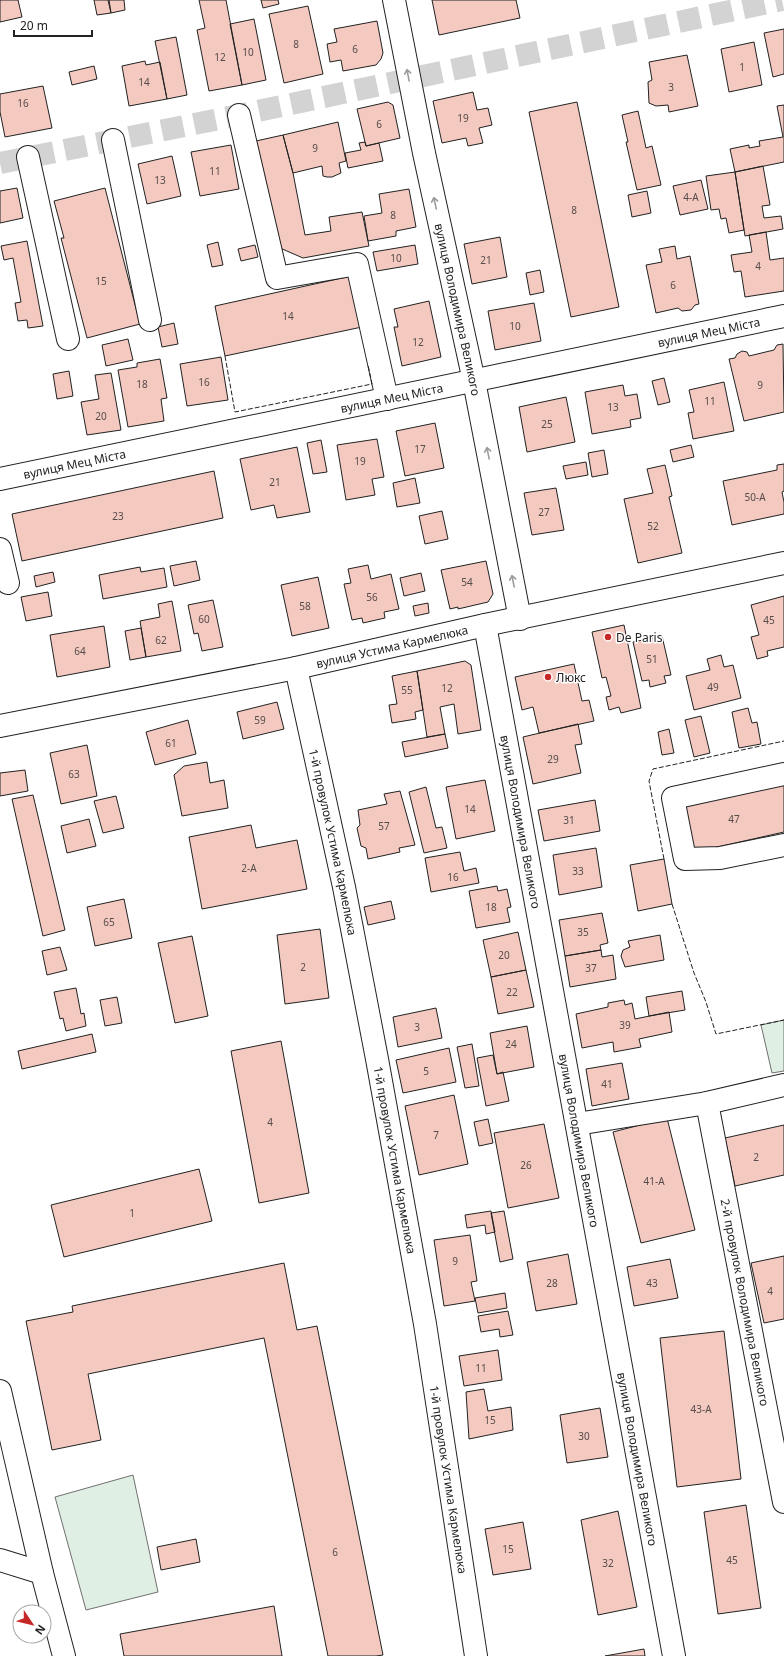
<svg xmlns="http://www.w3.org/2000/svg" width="784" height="1656" viewBox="0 0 784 1656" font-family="'Noto Sans',sans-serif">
  <rect width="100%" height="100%" fill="#fff"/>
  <path fill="#e0efe3" stroke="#6f6f6f" d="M784 1020V1071L772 1073 761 1025Z
    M133 1475 158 1592 86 1610 55 1497Z"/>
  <path fill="#f3c9c0" stroke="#222" d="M0 0H18L22 17 0 22Z
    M94 0H108L111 13 97 15Z
    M109 0H124L125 10 111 13Z
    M199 0H226L242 85 209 91 197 30 205 28Z
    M261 0H278L279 4 263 8Z
    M432 0H516L520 18 439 35Z
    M308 6 323 74 284 83 269 14Z
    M254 19 266 80 242 85 230 24Z
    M377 21 383 53 381 59 376 65 343 71 341 60 330 62 327 44 337 42 334 29Z
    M784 29V74L773 77 764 33Z
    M176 37 187 95 167 99 155 41Z
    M754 42 762 85 729 92 721 49Z
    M687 55 698 106 669 112 668 105 656 106 649 103 648 82 652 80 649 62Z
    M145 61 146 65 160 62 167 99 129 106 122 66Z
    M94 66 97 79 72 85 69 72Z
    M43 86 52 128 5 137 0 112V94Z
    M473 92 477 110 488 108 492 125 479 128 483 143 468 146 466 138 442 143 433 101Z
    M388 102 393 105 400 138 366 146 357 109Z
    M577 102 619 307 571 317 529 112Z
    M784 105V162L735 172 730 149 749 145V148L760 146 759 141 783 137 777 106Z
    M638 111 646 148 652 146 661 185 637 190 626 142H628L622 115Z
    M338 122 346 161 339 163 341 173 332 177H327L323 176 322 166 293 173 283 135Z
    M283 135 293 173 305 235 331 231 329 217 362 212 369 246 303 258 280 248 256 141Z
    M365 142 366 146 379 143 383 161 348 168 345 153 361 150 359 143Z
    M231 145 239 189 200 196 191 152Z
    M172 156 181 196 147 204 138 164Z
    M763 166 770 205 762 206 764 218 781 216 783 229 745 236 735 172Z
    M735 172 744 230 729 233 726 218 721 219 719 209 711 210 706 176Z
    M701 180 708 209 680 215 673 186Z
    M17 188 23 218 0 223V191Z
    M105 188 140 324 87 338 61 238H64L54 201Z
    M409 189 416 227 396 231V236L368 241 364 216 382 213 379 194Z
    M647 191 651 213 632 217 628 195Z
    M766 232 770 260 784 258V291L745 297 741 271 734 272 731 255 752 252 749 235Z
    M500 237 507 277 472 284 464 244Z
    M27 241 43 326 28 328 27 320 18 321 15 303 21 302 13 258 4 260 1 246Z
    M218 242 223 265 212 267 207 245Z
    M255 245 258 257 241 261 238 249Z
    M415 245 418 264 377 271 373 252Z
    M675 246 677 259 690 256 699 304 695 305 691 310 682 311 678 308 656 313 646 265 662 262 659 249Z
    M540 270 544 292 530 295 526 273Z
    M351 276 362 327 225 356 215 306Z
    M429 301 441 357 402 366 394 327H398L394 309Z
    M534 303 541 341 495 350 488 311Z
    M174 323 178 344 162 347 158 327Z
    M128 339 133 360 106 366 102 345Z
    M783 344 784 412 744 421 729 359 735 358 737 354 742 351 747 352 749 356 774 350 777 345Z
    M221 357 228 400 187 406 180 364Z
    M160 359 167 398 161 399 164 421 128 427 118 370 137 367V363Z
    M69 371 73 396 57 399 53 374Z
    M111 373 121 430 87 435 81 402 99 399 95 375Z
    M664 378 670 402 658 405 652 381Z
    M724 382 734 431 693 439 688 413 694 412 689 390Z
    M623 385 625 396 637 394 641 418 630 420 631 427 592 434 585 392Z
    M566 397 575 442 527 452 519 407Z
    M435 423 444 468 405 476 396 431Z
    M377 439 384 477 372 479 375 495 346 500 337 445Z
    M321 440 327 472 313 474 307 443Z
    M691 445 694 457 673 462 670 450Z
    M297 447 310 512 277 518 274 505 251 510 240 459Z
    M604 450 608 474 592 477 588 453Z
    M586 462 588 475 566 479 563 466Z
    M784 464V491L782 492 784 502V514L732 525 723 481 777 470V465Z
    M665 465 672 496 669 497 682 553 638 563 624 499 653 493 647 469Z
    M214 471 223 518 22 561 12 514Z
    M415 478 420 503 397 507 393 483Z
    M556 488 564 530 532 535 524 493Z
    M442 511 448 539 425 544 419 516Z
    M196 561 200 580 174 586 170 566Z
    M486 561 493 594 488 602 458 609V607L450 609 441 570Z
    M368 565 371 579 391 574 399 609 384 612 385 618 363 623 362 618 352 620 344 584 351 583 348 569Z
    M140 567 141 572 164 568 167 587 103 599 99 575Z
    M53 572 55 582 36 587 34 576Z
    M421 573 425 591 404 596 400 578Z
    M318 577 329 628 292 636 281 585Z
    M48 592 52 616 26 621 21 597Z
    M784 596V647L767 651 768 656 757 659 751 637 759 635 751 605Z
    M213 600 223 647 202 651 198 633 194 634 188 605Z
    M172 601 181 651 146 657 140 621 160 617 158 604Z
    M428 603 429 613 415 616 413 606Z
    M624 625 641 708 621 713 619 707 609 710 606 697 611 696 606 677 602 678 592 632Z
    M104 626 110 667 57 677 50 635Z
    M141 628 146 657 130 660 125 631Z
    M662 636 671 675 664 676 666 683 650 687 649 680 642 681 633 642Z
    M721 655 724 667 733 665 741 698 694 710 686 676 710 670 707 659Z
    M465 661 471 665 481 730 458 734 454 704 440 707 445 734 427 737 417 671Z
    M574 664 582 701 589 700 594 721 539 733 533 707 522 710 515 677Z
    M417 671 423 710 415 712 416 719 392 723 389 705 397 704 392 676Z
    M277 702 284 729 243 739 237 712Z
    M748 708 752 723 757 722 761 744 739 748 732 712Z
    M701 716 710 753 694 757 685 720Z
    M188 720 196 754 155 765 146 732Z
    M578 724 582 744 575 745 581 773 533 784 523 737Z
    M669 729 674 753 662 755 658 732Z
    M445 734 448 748 405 757 402 742Z
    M87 745 97 796 61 804 50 753Z
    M207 762 210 783 224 780 228 808 182 816 174 775 184 766Z
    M25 770 28 791 0 796V773Z
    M485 780 495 831 456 839 446 787Z
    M784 783V832L691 853 681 805Z
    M426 787 436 828 442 827 447 848 424 853 409 792Z
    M400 791 415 845 399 848 400 852 368 859 366 848 361 846 357 828 360 825 358 810 387 804 384 794Z
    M33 795 65 930 43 936 12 799Z
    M116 796 124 828 103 833 94 801Z
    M595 800 600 831 544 841 538 810Z
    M89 819 96 846 67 853 61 826Z
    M251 825 256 848 297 840 307 889 202 909 189 837Z
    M596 848 602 887 559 895 553 855Z
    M460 852 464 871 476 868 479 883 431 892 425 858Z
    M664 859 672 904 638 911 630 865Z
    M497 886 498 891 507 889 511 907 507 908 510 922 476 928 469 891Z
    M124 899 132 938 95 946 87 907Z
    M391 901 395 919 368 925 364 907Z
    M602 913 608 943 600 945 601 950 565 956 559 920Z
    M320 929 329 998 285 1004 277 935Z
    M518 932 526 970 491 977 483 940Z
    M660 935 664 960 625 967 621 956 623 950 630 947 628 941Z
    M192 936 208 1016 175 1023 158 943Z
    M60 947 67 970 47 975 42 951Z
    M601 950 602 957 613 955 616 979 570 987 565 956Z
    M526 970 534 1007 498 1014 491 977Z
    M76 988 81 1014 84 1013 86 1026 66 1031 63 1018 60 1019 54 992Z
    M682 991 685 1010 649 1016 646 997Z
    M117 997 122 1023 105 1026 100 1000Z
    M624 1000 625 1005 632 1003 635 1019 669 1012 672 1032 639 1039 641 1047 614 1052 613 1042 582 1048 576 1014 608 1007V1003Z
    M436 1008 442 1038 398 1047 393 1017Z
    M527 1026 534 1067 497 1074 490 1033Z
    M92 1034 96 1052 22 1069 18 1051Z
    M281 1041 309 1193 259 1203 231 1051Z
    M472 1044 479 1086 465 1088 457 1047Z
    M449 1048 456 1082 403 1093 396 1060Z
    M493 1055 497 1074 503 1072 509 1101 486 1106 477 1058Z
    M622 1063 629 1099 592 1106 586 1069Z
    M454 1095 468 1164 419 1175 405 1106Z
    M667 1118 695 1230 641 1243 613 1132Z
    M488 1119 493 1143 479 1146 474 1122Z
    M544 1124 559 1198 508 1208 494 1133Z
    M784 1125V1175L735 1186 725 1138Z
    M199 1169 212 1221 64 1257 51 1205Z
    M491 1211 495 1232 486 1234 485 1225 467 1228 465 1215Z
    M504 1211 513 1259 500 1262 491 1213Z
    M470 1235 477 1281 471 1282 475 1301 444 1306 434 1240Z
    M568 1254 577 1304 536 1311 527 1262Z
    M784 1256V1319L764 1323 751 1263Z
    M670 1259 678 1298 634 1306 627 1267Z
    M284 1263 297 1330 317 1326 383 1655 376 1656H328L264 1338 88 1374 101 1440 52 1450 26 1321 73 1312 72 1306Z
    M505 1293 507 1308 478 1313 475 1298Z
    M508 1311 513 1335 500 1337 499 1329 481 1332 478 1316Z
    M724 1331 741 1479 677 1487 660 1338Z
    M498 1350 502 1380 464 1386 459 1356Z
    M484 1389 488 1411 511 1407 513 1430 469 1439 466 1392Z
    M600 1408 608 1457 567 1463 560 1415Z
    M746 1505 761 1608 718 1614 704 1512Z
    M618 1511 637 1607 598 1615 581 1520Z
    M523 1522 531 1569 493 1575 485 1529Z
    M196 1539 200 1562 161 1570 157 1547Z
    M274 1606 282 1656H124L120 1634Z
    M644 1649 645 1656H605Z"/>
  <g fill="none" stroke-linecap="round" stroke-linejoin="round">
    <path stroke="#d3d3d3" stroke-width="22" stroke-dasharray="22 11" stroke-linecap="butt" d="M0 163 239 115 782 0"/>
    <defs>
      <g id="minor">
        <path id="s1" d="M394 0 424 153 474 381 520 619"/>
        <path d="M239 115 277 278 357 264 387 399"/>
        <path d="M113 140 150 320"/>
        <path d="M28 157 68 339"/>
        <path id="s2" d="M0 479 784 316"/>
        <path d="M0 549 8 583"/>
        <path id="s3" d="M485 625 674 1656"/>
        <path id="s4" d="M296 668 344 887 377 1059 425 1324 476 1656"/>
        <path id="s5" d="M0 726 296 668 485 625 784 563"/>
        <path d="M784 774 673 798 685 859 720 858 784 845"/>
        <path id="s6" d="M707 1103 784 1502"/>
        <path d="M577 1124 707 1103 784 1085"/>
        <path d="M0 1391 42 1573 64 1656"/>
        <path d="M0 1560 42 1573"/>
      </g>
    </defs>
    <use href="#minor" stroke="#222" stroke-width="24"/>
    <use href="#minor" stroke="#fff" stroke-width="22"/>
    <path stroke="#222" stroke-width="1" stroke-dasharray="5 2" stroke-linecap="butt" d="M225 356 235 412 372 384 368 365
      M664 859 649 781 653 769 784 741
      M672 904 694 973 706 1002 716 1034 784 1020"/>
  </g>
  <defs><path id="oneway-shaft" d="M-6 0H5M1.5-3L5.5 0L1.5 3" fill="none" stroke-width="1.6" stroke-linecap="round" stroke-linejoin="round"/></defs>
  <g stroke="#9c9c9c">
    <use href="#oneway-shaft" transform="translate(408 75) rotate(-101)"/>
    <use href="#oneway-shaft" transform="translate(435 203) rotate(-102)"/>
    <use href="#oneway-shaft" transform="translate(488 453) rotate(-101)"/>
    <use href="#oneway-shaft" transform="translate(513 581) rotate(-101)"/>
  </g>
  <g fill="#c62828" stroke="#fff" stroke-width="1.5">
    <circle cx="608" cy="637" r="4"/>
    <circle cx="548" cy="677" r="4"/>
  </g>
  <g text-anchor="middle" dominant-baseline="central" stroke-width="3" stroke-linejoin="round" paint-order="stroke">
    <g font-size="10" fill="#564c4a">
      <text x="296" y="44">8</text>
      <text x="355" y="49">6</text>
      <text x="248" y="52">10</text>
      <text x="220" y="57">12</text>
      <text x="742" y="67">1</text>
      <text x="144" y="82">14</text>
      <text x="671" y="87">3</text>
      <text x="23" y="103">16</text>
      <text x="463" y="118">19</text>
      <text x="379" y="124">6</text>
      <text x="315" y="148">9</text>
      <text x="215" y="171">11</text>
      <text x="160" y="180">13</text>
      <text x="691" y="197">4-А</text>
      <text x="574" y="210">8</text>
      <text x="393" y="215">8</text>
      <text x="396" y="258">10</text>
      <text x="486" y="260">21</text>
      <text x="758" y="266">4</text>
      <text x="101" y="281">15</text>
      <text x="673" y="285">6</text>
      <text x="288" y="316">14</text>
      <text x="515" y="326">10</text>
      <text x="418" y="342">12</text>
      <text x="204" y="382">16</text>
      <text x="142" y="384">18</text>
      <text x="760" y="385">9</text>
      <text x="710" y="401">11</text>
      <text x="613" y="407">13</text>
      <text x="101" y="416">20</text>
      <text x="547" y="424">25</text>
      <text x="420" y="449">17</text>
      <text x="360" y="461">19</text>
      <text x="275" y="482">21</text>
      <text x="755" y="497">50-А</text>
      <text x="544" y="512">27</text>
      <text x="118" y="516">23</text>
      <text x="653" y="526">52</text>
      <text x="467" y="582">54</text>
      <text x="372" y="597">56</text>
      <text x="305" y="606">58</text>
      <text x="204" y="619">60</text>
      <text x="769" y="620">45</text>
      <text x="161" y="640">62</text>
      <text x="80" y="651">64</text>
      <text x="652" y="659">51</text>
      <text x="713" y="687">49</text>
      <text x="447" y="688">12</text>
      <text x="407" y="690">55</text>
      <text x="260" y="720">59</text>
      <text x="171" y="743">61</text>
      <text x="553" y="759">29</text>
      <text x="74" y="774">63</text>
      <text x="470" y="809">14</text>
      <text x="734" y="819">47</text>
      <text x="569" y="820">31</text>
      <text x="384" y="826">57</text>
      <text x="249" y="868">2-А</text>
      <text x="578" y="871">33</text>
      <text x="453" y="877">16</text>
      <text x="491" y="907">18</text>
      <text x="109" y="922">65</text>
      <text x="583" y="932">35</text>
      <text x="504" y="955">20</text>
      <text x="303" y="967">2</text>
      <text x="591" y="968">37</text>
      <text x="512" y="992">22</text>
      <text x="625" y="1025">39</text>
      <text x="417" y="1027">3</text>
      <text x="511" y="1044">24</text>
      <text x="426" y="1071">5</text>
      <text x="607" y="1084">41</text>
      <text x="270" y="1122">4</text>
      <text x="436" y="1135">7</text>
      <text x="756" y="1157">2</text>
      <text x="526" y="1165">26</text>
      <text x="654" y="1181">41-А</text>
      <text x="132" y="1213">1</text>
      <text x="455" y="1261">9</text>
      <text x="552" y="1283">28</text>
      <text x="652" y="1283">43</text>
      <text x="770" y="1291">4</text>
      <text x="481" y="1368">11</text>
      <text x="701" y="1409">43-А</text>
      <text x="490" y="1420">15</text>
      <text x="584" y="1436">30</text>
      <text x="508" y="1549">15</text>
      <text x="335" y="1552">6</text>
      <text x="732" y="1560">45</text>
      <text x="608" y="1563">32</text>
    </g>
    <g font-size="12" fill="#222" stroke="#fff">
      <text stroke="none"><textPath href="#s1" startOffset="316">вулиця Володимира Великого</textPath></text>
      <text stroke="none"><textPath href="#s2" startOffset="724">вулиця Мец Міста</textPath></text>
      <text stroke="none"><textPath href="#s2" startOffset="400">вулиця Мец Міста</textPath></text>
      <text stroke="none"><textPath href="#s2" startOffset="76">вулиця Мец Міста</textPath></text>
      <text stroke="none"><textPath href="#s5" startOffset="400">вулиця Устима Кармелюка</textPath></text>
      <text stroke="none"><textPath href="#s3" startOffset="200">вулиця Володимира Великого</textPath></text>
      <text stroke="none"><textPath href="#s4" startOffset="178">1-й провулок Устима Кармелюка</textPath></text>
      <text stroke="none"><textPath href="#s3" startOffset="524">вулиця Володимира Великого</textPath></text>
      <text stroke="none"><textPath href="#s4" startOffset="502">1-й провулок Устима Кармелюка</textPath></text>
      <text stroke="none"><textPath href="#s6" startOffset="203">2-й провулок Володимира Великого</textPath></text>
      <text stroke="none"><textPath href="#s3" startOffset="848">вулиця Володимира Великого</textPath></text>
      <text stroke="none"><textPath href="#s4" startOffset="826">1-й провулок Устима Кармелюка</textPath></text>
    </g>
    <g font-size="12" fill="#222" stroke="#fff" text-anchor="start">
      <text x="616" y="637">De Paris</text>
      <text x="556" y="677">Люкс</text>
    </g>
  </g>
  <g transform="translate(32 1624) rotate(125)"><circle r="19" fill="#ffffff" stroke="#a7a7a7"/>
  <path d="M0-3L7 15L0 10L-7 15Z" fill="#c62828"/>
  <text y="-6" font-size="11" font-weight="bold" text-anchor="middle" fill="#222222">N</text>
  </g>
  <path d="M14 30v6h78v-6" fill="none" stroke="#222222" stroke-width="2"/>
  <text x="20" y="30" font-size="12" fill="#222222" stroke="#ffffff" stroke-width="3" paint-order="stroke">20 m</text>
</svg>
